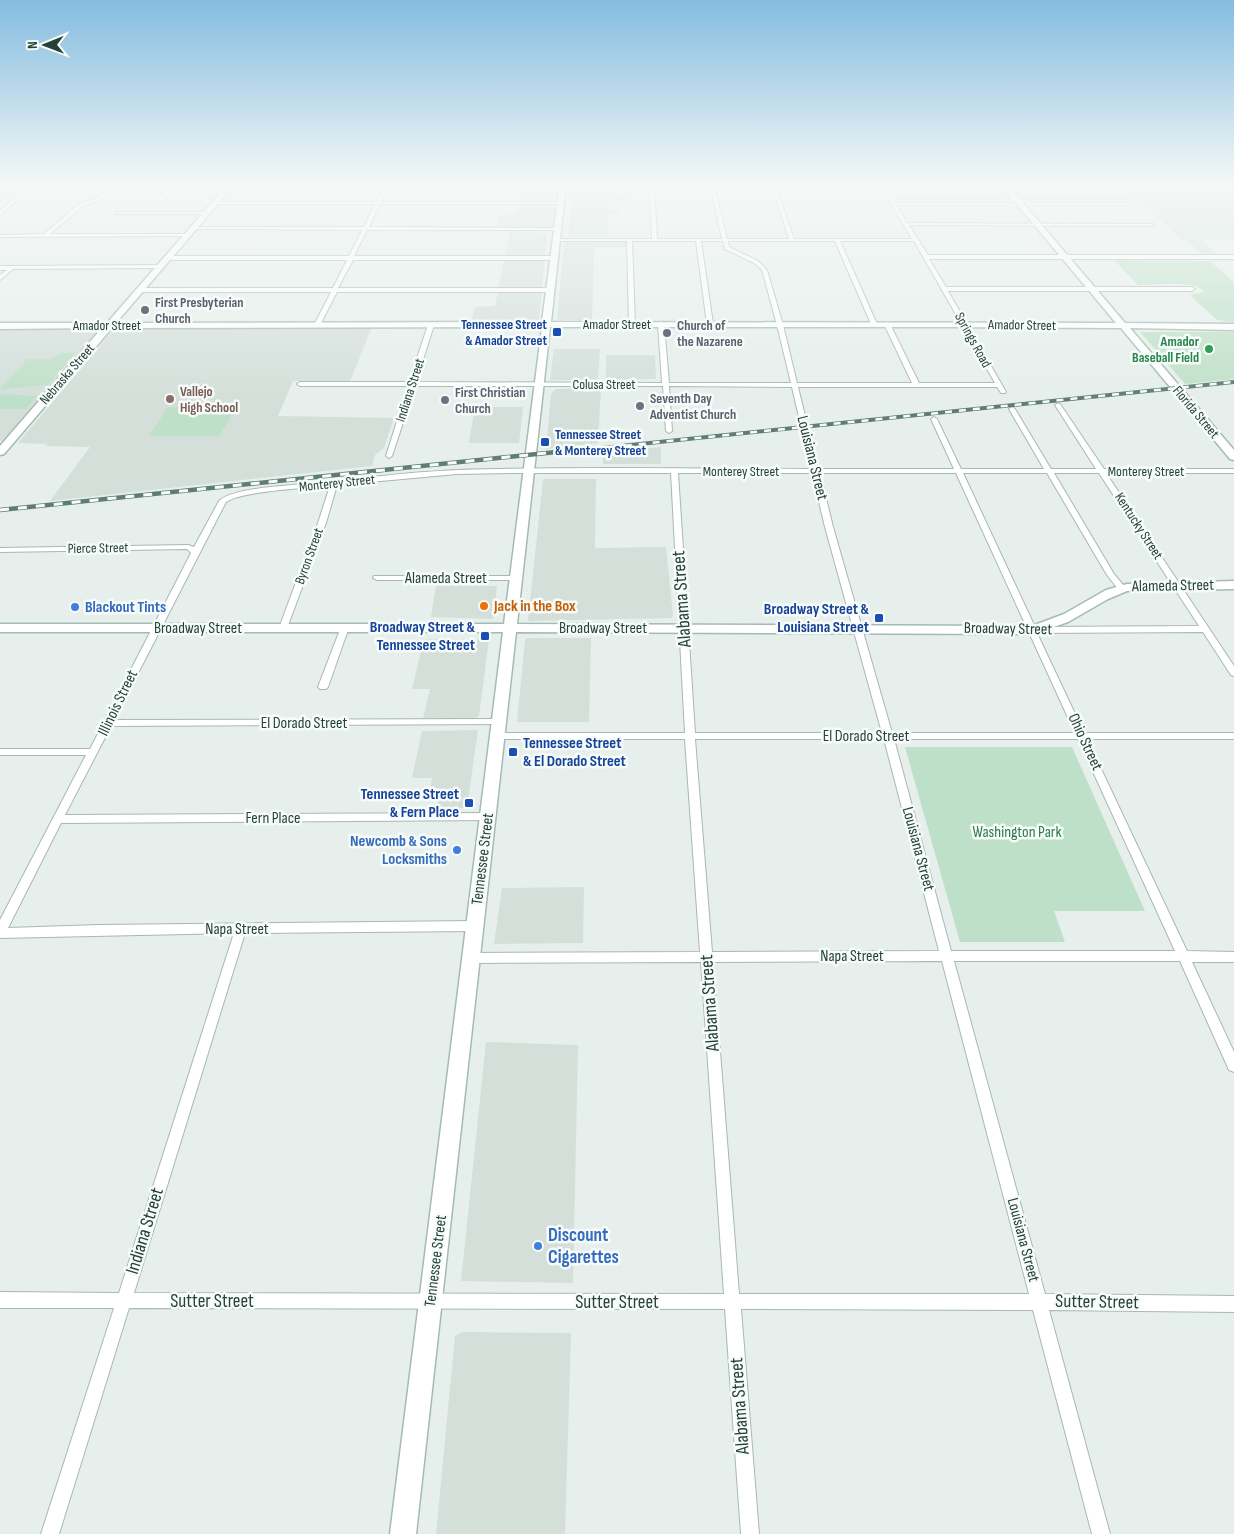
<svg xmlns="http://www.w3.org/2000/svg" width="1234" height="1534" viewBox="0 0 1234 1534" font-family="'Sofia Sans Condensed',sans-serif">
  <rect width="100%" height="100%" fill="#e6efeb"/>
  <path fill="#d4dfda" d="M506 184H559L553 227H496L499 215H515L519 191H505Z
    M573 184H647V188H608V192H619V196H629V201H608V209H621V213L608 214V237H568Z
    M1120 184H1234V240H1201L1217 254H1203L1187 241 1183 240Z
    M510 231 547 233 539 323H471L475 307 495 306Z
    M564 242H626L627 247 594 248 592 320H557Z
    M372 327 350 381H293L278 416 394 418 384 448 375 455 372 466 50 501 90 447 46 446 47 444 18 443 114 329Z
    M0 328H99V330L3 441H0Z
    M554 349H600L598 380H550Z
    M606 355H655L656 379 606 380Z
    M601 388 598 443 546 449 551 394 556 389Z
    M475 407H523L519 443H469Z
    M661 447V464H603V453Z
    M543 479H596L595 548 666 547 673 616 671 618 528 621Z
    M436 586H497L493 619 431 617Z
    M527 638H591L589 722H517L525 640Z
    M424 639 489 640 479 716 473 719H423L430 689H412Z
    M478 730 467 808 436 809 439 794H429L432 778H412L422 731Z
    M584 887 583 943 494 944 502 888Z
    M486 1042 578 1045 573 1283 461 1281Z
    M462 1332 571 1333 565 1534H436L455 1336Z"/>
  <path fill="#bfe0c8" d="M1114 260 1210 261 1234 282V322L1217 320 1190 295 1204 292C1198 280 1152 285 1138 285Z
    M1140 332H1234V379L1185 384Z
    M62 353H75L48 385C31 385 17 389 0 389L27 359H51Z
    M0 394 37 396 26 409H0Z
    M168 407 236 408 219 436H149Z
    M905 747H1072L1145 911H1054L1065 942H960Z"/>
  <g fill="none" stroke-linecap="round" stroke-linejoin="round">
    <defs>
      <path id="street" d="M38 184H44L28 191 0 215V211L20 193 0 196V194L24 190Z
        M115 184H120L102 199 82 207 50 234H188L190 235 188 236 0 237V235L44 234 78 205 98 197Z
        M172 184H177L161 201H157V199Z
        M386 184H390L381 202H561L563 203 561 204H380L369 227 557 228 559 229 557 230H367L354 256H554L557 258 554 260H353L338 288H550L553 290 550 292H337L320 325 317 327 314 325 331 292H139L136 290 139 288H333L347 260H168L165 258 168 256H349L362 230 194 229 192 228 194 227H364L375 204H216L214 203 216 202H377Z
        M650 184H654L657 239H722L710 184H714L727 239H789L771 184H775L794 239H912L879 184H883L892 199H1130L1132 200 1130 201H894L907 223 1152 224 1154 225 1152 226 909 225 928 255H1234V259H929L946 287H1192L1195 289 1192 291H948L1006 392 1005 393H1001L997 387H798L818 469H954L931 419 934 417 937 419 961 469H1044L1009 409 1012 407 1015 409 1051 469H1096L1055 405 1058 403 1060 404 1104 469H1234V473H1106L1234 666V676L1231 675 1203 632 1037 633 1084 733H1234V739H1087L1187 951 1234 952V962H1192L1234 1052V1072L1229 1070 1180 961H954L1045 1294 1234 1296V1312L1049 1310 1110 1534H1092L1033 1310 741 1309 759 1534H741L725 1309 129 1308 59 1534H41L114 1308H0V1292L119 1293 234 933 0 938V920L86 755H0V749H90L191 553 187 549 0 552V548L188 545 194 547 219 501C232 488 285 486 304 484 355 479 407 472 458 470 576 466 694 469 811 469L792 387 669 386 672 431 669 433 666 431 663 386H415L392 456 389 458 386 456 408 386H300L297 384 300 382H409L428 325 431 323 434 325 416 382 662 383 658 324 661 322 664 324 669 383H791L777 325 762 270 754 263 725 249 723 241H701L713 324 710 326 707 324 696 241H632L635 324 632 326 629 324 627 241H556L554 240 556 239H652ZM728 241H835L871 324 874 326 877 324 840 241H914L995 383H919L890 324 887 322 884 324 912 383H797L783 325 767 270 758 261 729 247ZM511 473H671L685 733H498L493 736 498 739H685L700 952 471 953 467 954 465 958 467 962 471 963 701 962 724 1294 134 1293 245 933 475 931 479 929 481 926 479 923 475 921 99 925 8 928 61 823 492 820 493 817 492 814 488 813 65 815 111 726 503 724 505 722 500 719 114 720 226 502C241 491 308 488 330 486L318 523 279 628 283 631 287 628 326 523 337 485 457 474ZM678 473H812L825 527 882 733H695ZM820 473H956L1075 733H892L833 527ZM963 473H1047L1107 575 1118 589H1121L1125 587 1114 574 1054 473H1099L1199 626 1035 627ZM695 739H884L939 951 712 952ZM894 739H1078L1175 951H951ZM942 961 1029 1294H739L713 962Z
        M118 212H207L209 213 207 214H116Z
        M160 265 162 268 13 269 0 280V275L7 270H0V266Z
        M374 576H516L520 578 516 580H377L373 578Z
        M345 624 349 627 328 687 326 689H320L318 687 341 627Z"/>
      <path id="secondary" d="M228 184H235L116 323 542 322 560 184H566L551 322 1116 323 1000 184H1007L1125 323 1234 324V330L1130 328 1234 450V460L1230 459 1121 328 950 327H550L517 624 1032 626 1064 614 1106 590 1127 584 1234 581V589L1127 591 1108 599 1068 622 1033 634 516 632 416 1534H390L503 632H0V624H504L542 327 112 328 4 454 0 455V446L102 328 0 329V323H107Z"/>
    </defs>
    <use href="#street" stroke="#a8b8b2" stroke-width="2"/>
    <use href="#secondary" stroke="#a4bbb3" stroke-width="3"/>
    <use href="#street" fill="#fff" fill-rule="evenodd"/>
    <use href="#secondary" fill="#fff" fill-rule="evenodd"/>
    <defs>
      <path id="rail-far1" d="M583 450 1234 382"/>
      <path id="rail" d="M0 510 595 448"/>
    </defs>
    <use href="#rail-far1" stroke="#5f7d75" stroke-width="4"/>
    <use href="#rail" stroke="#5f7d75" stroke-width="4.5"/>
    <use href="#rail-far1" stroke="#f7fbf9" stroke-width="2.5" stroke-dasharray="7" stroke-linecap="butt"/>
    <use href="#rail" stroke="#f7fbf9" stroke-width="3" stroke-dasharray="9" stroke-linecap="butt"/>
  </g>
  <linearGradient id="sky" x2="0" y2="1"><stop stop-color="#84bce0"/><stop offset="0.46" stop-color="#f4f8f6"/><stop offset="1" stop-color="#f4f8f6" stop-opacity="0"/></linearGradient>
  <rect width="1234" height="399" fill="url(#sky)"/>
  <g fill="#6b7280" stroke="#f7fbf9" stroke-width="2">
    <circle cx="145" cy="310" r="5"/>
    <circle cx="667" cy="333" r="5"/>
    <circle cx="445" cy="400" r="5"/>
    <circle cx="640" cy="406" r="5"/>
  </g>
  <g fill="#1a4fb4" stroke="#f7fbf9" stroke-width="2">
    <rect x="552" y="327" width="10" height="10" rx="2.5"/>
    <rect x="540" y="437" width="10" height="10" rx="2.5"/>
    <rect x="874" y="613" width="10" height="10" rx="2.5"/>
    <rect x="480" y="631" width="10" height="10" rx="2.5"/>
    <rect x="508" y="747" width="10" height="10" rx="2.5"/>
    <rect x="464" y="798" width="10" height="10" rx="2.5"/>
  </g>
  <circle fill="#2e9e5b" stroke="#f7fbf9" stroke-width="2" cx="1209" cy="349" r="5"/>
  <circle fill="#8d6e63" stroke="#f7fbf9" stroke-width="2" cx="170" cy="399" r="5"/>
  <circle fill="#e8710a" stroke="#f7fbf9" stroke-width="2" cx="484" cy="606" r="5"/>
  <g fill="#3f7fe0" stroke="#f7fbf9" stroke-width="2">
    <circle cx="75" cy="607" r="5"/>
    <circle cx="457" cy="850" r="5"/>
    <circle cx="538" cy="1246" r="5"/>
  </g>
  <g text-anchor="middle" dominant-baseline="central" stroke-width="5" stroke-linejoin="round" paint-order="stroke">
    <g font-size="14" font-weight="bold" fill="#5b616d" stroke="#f7fbf9" text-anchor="start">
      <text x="155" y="302">First Presbyterian<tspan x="155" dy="16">Church</tspan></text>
      <text x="677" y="325">Church of<tspan x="677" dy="16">the Nazarene</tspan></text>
      <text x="455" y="392">First Christian<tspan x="455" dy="16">Church</tspan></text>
      <text x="650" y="398">Seventh Day<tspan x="650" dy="16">Adventist Church</tspan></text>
    </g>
    <g font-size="14" font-weight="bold" fill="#164399" stroke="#f7fbf9" text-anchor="end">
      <text x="547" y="324">Tennessee Street<tspan x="547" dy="16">&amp; Amador Street</tspan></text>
      <text x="555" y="434" text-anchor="start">Tennessee Street<tspan x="555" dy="16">&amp; Monterey Street</tspan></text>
    </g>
    <g font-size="14" fill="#24423a" stroke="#f7fbf9">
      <text x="617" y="324">Amador Street</text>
      <text x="107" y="325">Amador Street</text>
      <text transform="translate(1022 325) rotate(1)">Amador Street</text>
      <text transform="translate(973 340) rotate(61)">Springs Road</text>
      <text transform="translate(67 374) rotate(-49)">Nebraska Street</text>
      <text x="604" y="384">Colusa Street</text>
      <text transform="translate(410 390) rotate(-72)">Indiana Street</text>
      <text transform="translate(1196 412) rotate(50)">Florida Street</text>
      <text x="741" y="471">Monterey Street</text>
      <text x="1146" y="471">Monterey Street</text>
      <text transform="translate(337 483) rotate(-6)">Monterey Street</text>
      <text transform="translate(1139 526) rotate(57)">Kentucky Street</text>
      <text transform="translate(98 548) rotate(-1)">Pierce Street</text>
      <text transform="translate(309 556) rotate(-70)">Byron Street</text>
    </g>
    <g font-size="14" font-weight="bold" fill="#27864d" stroke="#f7fbf9" text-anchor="end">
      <text x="1199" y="341">Amador<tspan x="1199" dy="16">Baseball Field</tspan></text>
    </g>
    <g font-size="14" font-weight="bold" fill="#785e54" stroke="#f7fbf9" text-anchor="start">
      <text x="180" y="391">Vallejo<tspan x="180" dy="16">High School</tspan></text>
    </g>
    <g font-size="16" fill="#24423a" stroke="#f7fbf9">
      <text transform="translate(812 458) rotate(76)">Louisiana Street</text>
      <text x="446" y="578">Alameda Street</text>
      <text transform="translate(1173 586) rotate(-1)">Alameda Street</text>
      <text x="198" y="628">Broadway Street</text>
      <text x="603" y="628">Broadway Street</text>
      <text transform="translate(1008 629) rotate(1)">Broadway Street</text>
      <text transform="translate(118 703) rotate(-64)">Illinois Street</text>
      <text x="304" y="723">El Dorado Street</text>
      <text x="866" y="736">El Dorado Street</text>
      <text transform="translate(1085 742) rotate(65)">Ohio Street</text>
      <text x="273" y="818">Fern Place</text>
      <text transform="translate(918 849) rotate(75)">Louisiana Street</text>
      <text transform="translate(483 859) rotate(-83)">Tennessee Street</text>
      <text x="237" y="929">Napa Street</text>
      <text x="852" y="956">Napa Street</text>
      <text transform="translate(1023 1240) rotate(75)">Louisiana Street</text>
      <text transform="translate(436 1261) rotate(-83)">Tennessee Street</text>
    </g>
    <g font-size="16" font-weight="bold" fill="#c56008" stroke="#f7fbf9" text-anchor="start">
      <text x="494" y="606">Jack in the Box</text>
    </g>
    <g font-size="16" font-weight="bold" fill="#366cbe" stroke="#f7fbf9" text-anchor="start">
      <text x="85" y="607">Blackout Tints</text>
      <text x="447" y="841" text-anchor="end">Newcomb &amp; Sons<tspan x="447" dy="18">Locksmiths</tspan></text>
    </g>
    <g font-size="16" font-weight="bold" fill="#164399" stroke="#f7fbf9" text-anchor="end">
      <text x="869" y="609">Broadway Street &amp;<tspan x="869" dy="18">Louisiana Street</tspan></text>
      <text x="475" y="627">Broadway Street &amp;<tspan x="475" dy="18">Tennessee Street</tspan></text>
      <text x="523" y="743" text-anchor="start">Tennessee Street<tspan x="523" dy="18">&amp; El Dorado Street</tspan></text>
      <text x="459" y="794">Tennessee Street<tspan x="459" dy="18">&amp; Fern Place</tspan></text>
    </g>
    <g font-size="16" fill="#2d7a4b" stroke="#f7fbf9">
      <text x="1017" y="832">Washington Park</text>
    </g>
    <g font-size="19" fill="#24423a" stroke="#f7fbf9">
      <text transform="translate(682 599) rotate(-94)">Alabama Street</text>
      <text transform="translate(710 1003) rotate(-94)">Alabama Street</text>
      <text transform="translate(145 1231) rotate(-73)">Indiana Street</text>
      <text x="212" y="1301">Sutter Street</text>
      <text x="617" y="1302">Sutter Street</text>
      <text transform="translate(1097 1302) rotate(1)">Sutter Street</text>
      <text transform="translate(740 1406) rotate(-94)">Alabama Street</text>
    </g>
    <g font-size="19" font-weight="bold" fill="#366cbe" stroke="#f7fbf9" text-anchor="start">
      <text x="548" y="1235">Discount<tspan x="548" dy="22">Cigarettes</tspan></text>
    </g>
  </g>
  <g transform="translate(45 45) rotate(269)" stroke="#f7fbf9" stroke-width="4" paint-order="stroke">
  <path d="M0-4L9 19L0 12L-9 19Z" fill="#24423a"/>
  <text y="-8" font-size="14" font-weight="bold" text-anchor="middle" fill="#24423a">N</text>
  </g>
</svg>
